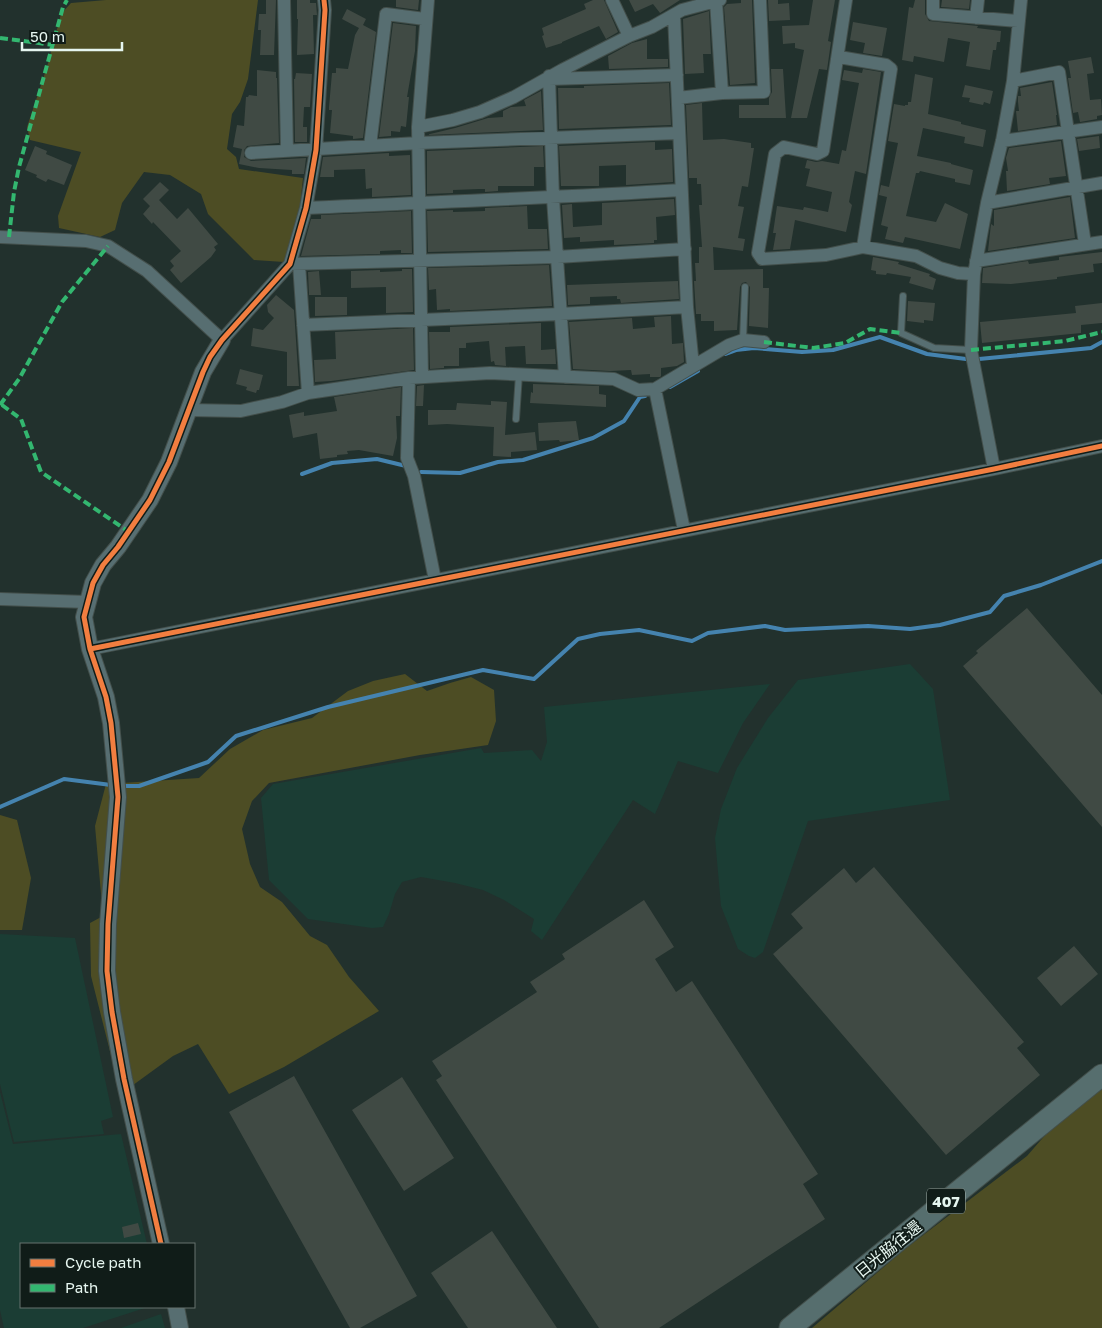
<svg xmlns="http://www.w3.org/2000/svg" width="1102" height="1328" viewBox="0 0 1102 1328" font-family="'Golos Text','Noto Sans JP',sans-serif">
  <rect width="100%" height="100%" fill="#22312d"/>
  <path fill="#1b3d34" d="M910 664 933 689 950 800 808 821 763 952 755 958 749 956 738 949 721 906 715 838 721 809 737 768 768 718 798 680Z
    M770 684 743 723 718 773 678 761 655 814 633 800 542 940 531 931 534 919 504 900 483 890 455 883 421 877 402 882 395 894 389 914 383 927 372 928 308 919 269 880 261 798 273 784 481 748 484 753 532 750 541 761 547 742 544 707Z
    M0 934 75 938 113 1117 101 1121 104 1134 14 1142 0 1084Z
    M0 1092 13 1144 121 1134 147 1244H21V1307H148L83 1328H4L0 1310Z
    M161 1314 165 1328H121Z"/>
  <path fill="#4d4d24" d="M106 0H258L248 79 240 102 232 114 227 149 236 157 239 169 303 178C300 206 298 237 284 262L254 260 208 214 201 194 170 175 144 172 122 203 115 230 100 237 59 228 58 216 81 152 30 140 27 127 47 67 61 14 71 3Z
    M405 674 427 691 450 683 471 677 494 690 496 721 488 745 420 755 269 783 252 801 242 829 250 864 260 887 282 902 310 936 327 945 349 977 379 1011 284 1067 229 1094 198 1044 173 1056 129 1088 117 1079 91 976 90 923 103 916 95 826 106 784 199 778 230 749 263 730 312 718 348 691 373 681Z
    M0 815 17 820 31 878 22 930H0Z
    M1102 1085V1328H812L905 1249 1027 1156 1047 1133Z"/>
  <g fill="none" stroke-linecap="round" stroke-linejoin="round">
    <path stroke="#4583af" stroke-width="4" d="M725 354 736 350 754 348 802 352 833 350 880 337 927 354 966 359
      M979 359 1091 348 1102 342
      M670 387 698 371
      M421 472 460 473 498 462 523 460 593 438 624 421 640 397 645 396
      M302 474 332 463 377 459 406 466
      M120 786H139L208 762 236 736 328 707 483 670 534 679 578 639 600 634 639 630 692 641 708 633 765 626 785 630 868 626 910 629 940 625 990 612 1004 596 1041 585 1102 561
      M0 807 64 779 111 785"/>
  </g>
  <path fill="#404a44" d="M266 0H276L274 55H260L261 30H258L259 14H266Z
    M297 0H310V3H316L317 15H313L314 54 297 55 298 19H297Z
    M396 0H419L418 10 396 7Z
    M593 0H604L618 32 606 39 599 26 562 42V43L546 48 542 36 544 35 542 28 586 9 584 4Z
    M629 0H680L660 13 653 4 635 12Z
    M741 0H752L755 83 730 85 724 7 727 4 741 3Z
    M768 0H778V4L789 3 790 20 769 21Z
    M813 0H835L828 41 831 42 827 70 819 69 807 118H791L804 50 795 48V43L783 44 782 26 809 25Z
    M915 0H925V14L929 21 978 26 977 28 1001 31 1000 42H997L996 50H993L990 70 966 66 970 42 948 38 944 62 914 56 913 62 902 60 909 7 913 8Z
    M942 0H970L969 9 941 7Z
    M347 9 366 19 363 25 376 32 363 138 353 139V136L330 133 332 110H329V107L332 73H336V68L348 69 355 35 359 28 342 19Z
    M709 11 711 54H703L704 73 685 74 683 19Z
    M853 22 887 28 882 56 863 53 865 43 850 40Z
    M393 23 416 26 415 51 407 97H409L406 127 401 126 400 132 391 131V136L379 137Z
    M647 39V59H668V67L609 69 608 56 632 43Z
    M1091 57 1094 73 1087 74 1090 100 1101 99 1102 115 1097 116V119L1080 122 1078 112 1073 113 1068 78H1071L1068 61Z
    M771 69H783L786 118H739V105H769V98L772 92Z
    M863 69 881 72 866 174 855 171 849 202 852 205 846 232 795 220 790 249 773 250 776 233H773L777 206 803 210 804 207 828 212 832 192 806 186 810 169 805 168 807 160 816 162 822 161 839 164 842 150 846 151 859 83 842 80 844 70 862 73Z
    M257 70 276 72V78H277L279 143 247 146 244 150V157L251 161 306 158 304 174H292V170L259 168 239 164 242 149 233 147 237 125 244 126 246 97H248L249 95 257 96Z
    M296 73 312 74 310 107H304L303 127H307V142H295L294 79H295Z
    M915 74 933 78 928 114 961 122V124L986 130 983 147 964 143 965 137 923 128 917 156 951 163V164L973 170 970 185 955 182V179L920 171 919 173H916L906 216 936 222 945 203 968 214 960 249 905 237 903 243 885 239 888 227 881 225 887 197 879 195 881 185 889 187 898 143 888 141 894 104 905 106V105H908V102H911Z
    M1052 82 1057 115H1056L1057 125 1018 131 1016 111H1019L1018 102V96H1021L1020 88Z
    M669 83 671 125 559 129 558 88H584V86Z
    M965 85 993 91 990 104 984 102 983 105 969 102 970 98 962 97Z
    M541 91 543 130 426 135 455 128 488 118 503 117V111L511 107 526 106 524 100Z
    M702 103 703 140 724 139 751 143V148H754L748 187 742 186 738 206 744 207 738 238 745 239 743 251 713 247 714 270 763 269V288H769L768 328 749 326 750 287 746 282 742 283 740 287 737 330 714 331V321H701V314H696L694 281H696L695 263H699V247H702L699 205H702L701 184H697V178H689L686 105Z
    M1099 136 1100 148 1079 151 1077 139Z
    M1061 141 1066 176 1049 178 1050 184 1007 191 1006 171H1008L1006 158 1009 148Z
    M655 142V150L672 149 673 182 626 185V165L599 166V186H561L559 146Z
    M35 146 47 151 46 154 72 165 64 185 48 179 46 182 36 177 37 175 25 170Z
    M543 146 544 167H534V186H498V191L485 192V189H479L453 190V193L427 194V151Z
    M389 153V156L410 155 411 195 372 197V188L366 189 365 169 334 170V177H320L323 157Z
    M160 182 169 190 159 200 177 219 188 208 218 244 214 247 216 250 211 257 181 283 170 270 174 266 170 261 181 251 153 222 152 224 143 214 150 206 143 199Z
    M1070 197 1075 238 988 251 991 224 994 226V210Z
    M674 199 675 215 656 217 657 240H654V243L614 245V240L580 242V237L564 238 562 205 572 204 573 227 602 225V203Z
    M527 206 528 229H547L548 249 428 252 427 211 453 210V212L485 211V208Z
    M411 211 412 253H401V250L380 251V254L301 256 311 219H321V215Z
    M1102 252V263L1093 264 1094 272 1057 277V279L1011 284 982 283 983 268 1028 261 1029 264 1059 260V257Z
    M873 257 899 262 898 264 930 274 929 276 936 279 933 290 909 283 911 277 887 273 886 275 876 274V271L871 270Z
    M549 265 552 306 450 311V309L437 310 436 289 429 290 428 268Z
    M402 269H412L413 312 386 313V287L351 288V271L380 270V272L402 271Z
    M319 271 321 295H309L308 272Z
    M678 281 679 299 621 303 620 299H617V296L590 297V304L568 305 567 285Z
    M276 295 294 310 299 386H287V352L251 346 253 328 263 330 274 318 268 312 267 305Z
    M315 297H347V315L315 316Z
    M908 301 935 303 933 321 924 320V323L907 321Z
    M1102 303V323L1081 325V333L982 343 980 322 1076 313 1075 306Z
    M671 316 672 344 683 343 684 362 677 366 661 368V376L660 377H650V374L632 375 631 370 610 371 573 369 569 322 632 318 633 329 655 327 654 317Z
    M541 323V350L555 349 556 364H526L525 346 505 347 506 366 495 365 494 361 491 362 489 341 466 343V348H459V366H444V368L430 369 429 332H450V327Z
    M413 328 414 370 331 381 315 382 314 360 336 359 335 332Z
    M240 369 263 375 259 390H257L256 393 246 390 247 387 236 384Z
    M533 384 599 386V394L606 395V407L530 403 531 392 533 393Z
    M424 385 423 406H416L417 386Z
    M401 387 400 416H396L397 438 393 456 359 450 347 451 348 454 337 455V457L320 459 317 433 293 438 289 415 304 412V416L337 411 334 397Z
    M491 401 507 402 505 435 535 432 537 450 511 452V457L493 456 494 427 447 424 428 425V410H456L457 403 491 405Z
    M576 421 579 440 560 442 559 440 539 441 538 423Z
    M1027 608 1102 695V827L963 666 978 653 976 651Z
    M874 867 1024 1042 1017 1048 1040 1075 946 1155 773 954 803 928 791 914 844 868 856 883Z
    M644 900 674 947 655 959 676 992 692 981 818 1174 803 1184 825 1219 659 1328H599L436 1080 442 1076 432 1061 537 992 530 982 565 959 562 954Z
    M1074 946 1098 974 1061 1006 1037 978Z
    M294 1076 417 1296 360 1328H350L229 1112Z
    M402 1077 454 1158 404 1191 352 1110Z
    M138 1223 141 1234 124 1238 122 1227Z
    M492 1231 557 1328H468L431 1273Z"/>
  <g fill="none" stroke-linecap="round" stroke-linejoin="round">
    <defs>
      <path id="service" d="M903 296 901 333 934 348 971 350
        M743 340 745 287
        M516 419 519 374"/>
      <path id="minor" d="M284 0 287 151
        M612 0 629 36
        M846 0 823 151 817 154 784 147 775 154 758 253 762 259 826 255 863 247 916 256 940 268 958 273 974 274
        M933 0V14L1018 21
        M716 1 722 93
        M674 15 687 307 693 366
        M976 18 978 0
        M839 57 886 65 891 69 863 247
        M549 76 553 198 565 377
        M549 79 677 75
        M1013 81 1059 72 1085 244
        M678 98 722 93 764 92 760 0
        M418 127 453 120 480 112 514 97 562 70 629 36 652 27 682 10 720 0
        M1002 141 1102 127
        M370 146 386 14 425 19
        M251 153 418 143 679 133
        M987 203 1102 183
        M306 208C431 202 556 198 681 190
        M0 237 86 241 108 246 147 271 222 340 290 264 306 208 316 150 325 10 324 0
        M976 261 1102 242
        M290 264 557 257 685 249
        M299 264 308 393
        M303 325 560 314 687 307
        M422 377 418 127 428 0
        M409 378 407 458 414 476 435 580
        M655 389 684 530
        M189 410 241 411 282 402 308 393 409 378 490 373 614 379 638 390 655 389 729 345 743 340 764 342
        M994 469 971 350 974 274 987 203 1002 141 1013 81 1021 0
        M0 599 87 602
        M90 649 994 469 1102 446"/>
      <path id="tertiary" d="M161 1244 124 1079 112 1012 107 971 108 924 118 797 111 723 106 697 90 649 84 617 93 583 103 565 118 547 150 500 169 462 203 372 222 340
        M176 1307 180 1328"/>
      <path id="trunk" d="M790 1328 1102 1075"/>
    </defs>
    <use href="#service" stroke="#434f4b" stroke-width="8"/>
    <use href="#minor" stroke="#434f4b" stroke-width="14"/>
    <use href="#tertiary" stroke="#434f4b" stroke-width="18"/>
    <use href="#trunk" stroke="#434f4b" stroke-width="23"/>
    <use href="#service" stroke="#576e71" stroke-width="6"/>
    <use href="#minor" stroke="#576e71" stroke-width="12"/>
    <use href="#tertiary" stroke="#576e71" stroke-width="16"/>
    <use href="#trunk" stroke="#566e6e" stroke-width="21"/>
    <path stroke="#33b770" stroke-width="4" stroke-dasharray="8 4" stroke-linecap="butt" d="M0 38 54 45
      M9 237 14 192 19 167 63 7 67 0
      M764 342 813 348 845 343 870 329 901 333
      M971 350 1065 341 1102 332
      M0 405 19 379 62 302 108 246
      M2 405 21 419 41 472 129 532"/>
    <defs>
      <path id="cycleway" d="M90 649 994 469 1102 446
        M161 1244 124 1079 112 1012 107 971 108 924 118 797 111 723 106 697 90 649 84 617 93 583 103 565 118 547 150 500 169 462 203 372 210 357 222 340 290 264 306 208 316 150 325 10 324 0"/>
    </defs>
    <use href="#cycleway" stroke="#101c18" stroke-width="8"/>
    <use href="#cycleway" stroke="#f27e40" stroke-width="5"/>
  </g>
  <g text-anchor="middle" dominant-baseline="central" stroke-width="4" stroke-linejoin="round" paint-order="stroke">
    <rect fill="#101c18" stroke="#a6b5af" stroke-width="1" x="927" y="1188.5" width="38" height="25" rx="4"/>
    <g font-size="15" font-weight="bold" fill="#e6f6f0">
      <text x="946" y="1201">407</text>
    </g>
    <g font-size="16" fill="#e6f6f0" stroke="#101c18">
      <text transform="translate(888 1249) rotate(-39)">日光脇往還</text>
    </g>
  </g>
  <rect x="20" y="1243" width="175" height="65" fill="#101c18" stroke="#66736e"/>
  <rect x="30" y="1259" width="25" height="8" fill="#f27e40" stroke="#66736e"/>
  <text x="65" y="1268" font-size="15" fill="#e6f6f0">Cycle path</text>
  <rect x="30" y="1284" width="25" height="8" fill="#33b770" stroke="#66736e"/>
  <text x="65" y="1293" font-size="15" fill="#e6f6f0">Path</text>
  <path d="M22 42v8h100v-8" fill="none" stroke="#e6f6f0" stroke-width="2.5"/>
  <text x="30" y="42" font-size="15" fill="#e6f6f0" stroke="#101c18" stroke-width="4" paint-order="stroke">50 m</text>
</svg>
